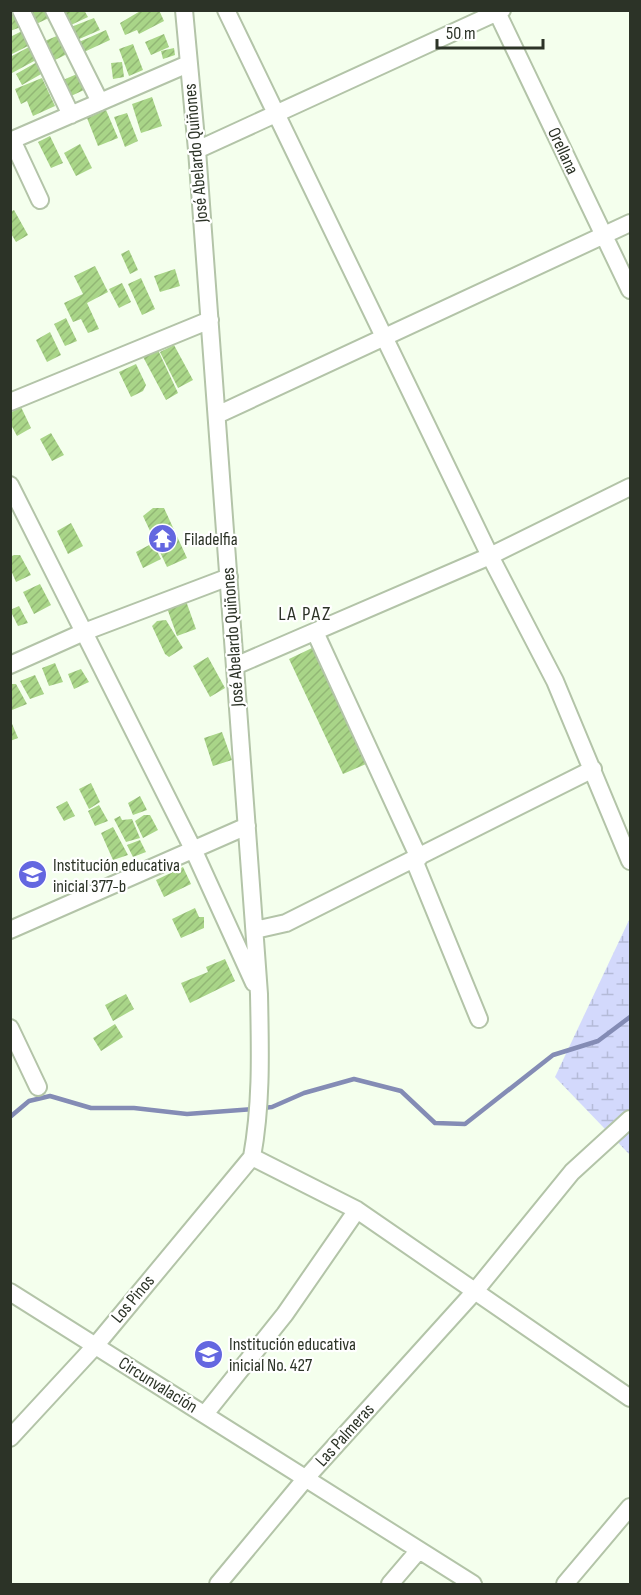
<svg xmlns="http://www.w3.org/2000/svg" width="641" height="1595" viewBox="0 0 641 1595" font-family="'Sofia Sans Condensed',sans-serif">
  <defs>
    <pattern id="wetland-marsh" width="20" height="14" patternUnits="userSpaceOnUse" patternTransform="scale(1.5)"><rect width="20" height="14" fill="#d3d9fc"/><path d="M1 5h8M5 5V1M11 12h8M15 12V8" fill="none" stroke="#b5bbd8"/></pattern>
    <pattern id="building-hatch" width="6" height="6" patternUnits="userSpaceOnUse" patternTransform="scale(1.5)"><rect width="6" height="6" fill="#a9d588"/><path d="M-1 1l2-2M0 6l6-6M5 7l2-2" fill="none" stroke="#92b775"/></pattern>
  </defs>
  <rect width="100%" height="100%" fill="#f4ffed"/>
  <path fill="url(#wetland-marsh)" d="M630 918V1155L555 1077Z"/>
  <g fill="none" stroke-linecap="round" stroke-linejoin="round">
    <path stroke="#848cb5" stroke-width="4.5" d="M263 1108 272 1107 304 1093 354 1079 401 1091 435 1123 465 1124 553 1055 598 1041 630 1017
      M10 1117 29 1101 50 1096 91 1108H134L187 1114 254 1109"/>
  </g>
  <path fill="url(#building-hatch)" d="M10 10H14L21 27 10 31Z
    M27 10H47L51 17 34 25Z
    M67 10H84L88 17 71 25 65 12Z
    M142 10H159L164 21 139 34 137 30 125 35 120 23Z
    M94 18 100 30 77 40 71 27Z
    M106 30 110 40 84 52 79 42Z
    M22 31 30 45 10 55V37Z
    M164 34 169 47 151 55 145 42Z
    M59 35 67 54 53 61 45 41Z
    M133 44 143 70 129 76 119 49Z
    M29 47 36 60 12 73 10 57Z
    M174 48 175 55 163 59 161 51Z
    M37 62 43 73 22 85 16 74Z
    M122 62 124 77 113 79 111 63Z
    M77 74 84 90 71 96 63 80Z
    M42 78 55 106 33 116 27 101 21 104 15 89Z
    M152 97 162 126 141 133 132 104Z
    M106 110 118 138 98 146 87 118Z
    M127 113 138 141 125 147 114 117Z
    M50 136 63 163 51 168 38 142Z
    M80 144 92 168 76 176 64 153Z
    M14 210 28 235 16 242 10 232V212Z
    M129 250 138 270 130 274 121 254Z
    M95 266 108 292 87 303 99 329 88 333 81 319 73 322 64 303 83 294 74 276Z
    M175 269 180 286 160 292 154 276Z
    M141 278 155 309 142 315 128 284Z
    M122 283 131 302 119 308 109 289Z
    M66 318 77 341 65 346 54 324Z
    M50 332 61 355 47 362 36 340Z
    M174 345 193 380 178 388 160 352Z
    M158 350 178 393 166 400 142 355Z
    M136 364 146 385 143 391 131 397 119 372Z
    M21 407 31 428 17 436 10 423V413Z
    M51 433 64 455 52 461 40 439Z
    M153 508H164L187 558 167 567 143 516Z
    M71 523 83 546 68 554 57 531Z
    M153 543 161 559 143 568 136 552Z
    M14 555H20L31 575 16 582 10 568V557Z
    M40 584 51 605 34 614 23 592Z
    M186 601 196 629 177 636 167 608Z
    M19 606 28 623 18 626 10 610Z
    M166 620 183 648 169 657 165 654 152 626 157 621Z
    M312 648 366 764 343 774 289 659Z
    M208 657 225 688 210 697 193 666Z
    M55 663 63 682 49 686 42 668Z
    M81 669 89 682 74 689 68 674Z
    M35 675 44 694 30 699 20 681Z
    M10 684H16L27 704 12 710Z
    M10 719 18 738 10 741Z
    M222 732 232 760 213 766 204 738Z
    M91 783 100 802 89 809 79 789Z
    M140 796 147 810 133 815 128 803Z
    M67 801 75 816 64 821 56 807Z
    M99 805 108 821 95 826 88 811Z
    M144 815H150L158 830 143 838 135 821Z
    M120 816 122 820 132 819 140 838 126 842 114 819Z
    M113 827 128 855 113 860 101 833Z
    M140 840 146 852 133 857 127 845Z
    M183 867 191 884 164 897 156 880Z
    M195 908 199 917H204V928L181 938 172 919Z
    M225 959 235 981 190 1003 181 983 208 972 206 967Z
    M126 994 134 1009 113 1021 105 1005Z
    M115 1024 123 1037 101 1051 93 1038Z"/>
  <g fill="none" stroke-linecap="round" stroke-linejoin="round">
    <defs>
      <path id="minor" d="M21 10 71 115
        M54 10 100 102
        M226 10 490 556 555 681 630 861
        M496 10 630 290
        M12 140 40 200
        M10 141 188 64
        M197 150 502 10
        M10 402 210 320
        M217 415 630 223
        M10 485 193 849 254 983
        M315 632 419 858
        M10 665 84 632 229 577
        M235 666 490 556 630 487
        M414 860 479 1019
        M10 930 247 826
        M255 930 286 923 593 769
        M10 1028 38 1087
        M252 1157 357 1210 630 1398
        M10 1292 473 1584
        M205 1414 285 1314 357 1210
        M10 1438 96 1345 252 1157C262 1102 260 1049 259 994L197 150 184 10
        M218 1584 306 1478 476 1290 572 1172 630 1119
        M390 1584 419 1550
        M565 1584 630 1507"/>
    </defs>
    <use href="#minor" stroke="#b3c4a8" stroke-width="20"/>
    <use href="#minor" stroke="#fff" stroke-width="16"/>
  </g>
  <defs>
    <symbol id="temple-disc" viewBox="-11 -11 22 22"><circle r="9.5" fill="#6467e0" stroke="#fff"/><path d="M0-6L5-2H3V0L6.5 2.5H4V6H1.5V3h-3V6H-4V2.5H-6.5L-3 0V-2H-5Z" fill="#fff"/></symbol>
    <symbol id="school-disc" viewBox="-11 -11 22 22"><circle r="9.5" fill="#6467e0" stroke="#fff"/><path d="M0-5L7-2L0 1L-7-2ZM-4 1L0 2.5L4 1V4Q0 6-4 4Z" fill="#fff"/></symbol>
  </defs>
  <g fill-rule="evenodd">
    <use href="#temple-disc" x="146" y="522" width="33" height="33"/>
    <use href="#school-disc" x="16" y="858" width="33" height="33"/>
    <use href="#school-disc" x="192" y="1338" width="33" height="33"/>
  </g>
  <g text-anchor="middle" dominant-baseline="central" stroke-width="4.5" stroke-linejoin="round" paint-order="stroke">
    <g font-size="18" fill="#2c3327" stroke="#fff">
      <text transform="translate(563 151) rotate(65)">Orellana</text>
      <text transform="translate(196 153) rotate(-95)">José Abelardo Quiñones</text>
      <text transform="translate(233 637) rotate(-94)">José Abelardo Quiñones</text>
      <text transform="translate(133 1299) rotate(-50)">Los Pinos</text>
      <text transform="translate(158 1385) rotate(32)">Circunvalación</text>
      <text transform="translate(345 1435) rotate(-48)">Las Palmeras</text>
    </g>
    <g font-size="18" fill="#2c3327" stroke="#fff" text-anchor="start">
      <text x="184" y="539">Filadelfia</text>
      <text x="53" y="865">Institución educativa<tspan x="53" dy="21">inicial 377-b</tspan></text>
      <text x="229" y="1344">Institución educativa<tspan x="229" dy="21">inicial No. 427</tspan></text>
    </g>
    <g font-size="20" letter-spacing="1.5" fill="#2c3327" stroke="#fff">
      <text x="305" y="614">LA PAZ</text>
    </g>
  </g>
  <rect width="641" height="1595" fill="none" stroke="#2c3327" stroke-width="24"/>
  <path d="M437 39v9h106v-9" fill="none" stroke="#2c3327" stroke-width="3"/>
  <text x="446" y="39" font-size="18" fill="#2c3327" stroke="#ffffff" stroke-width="4.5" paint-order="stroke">50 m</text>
</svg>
